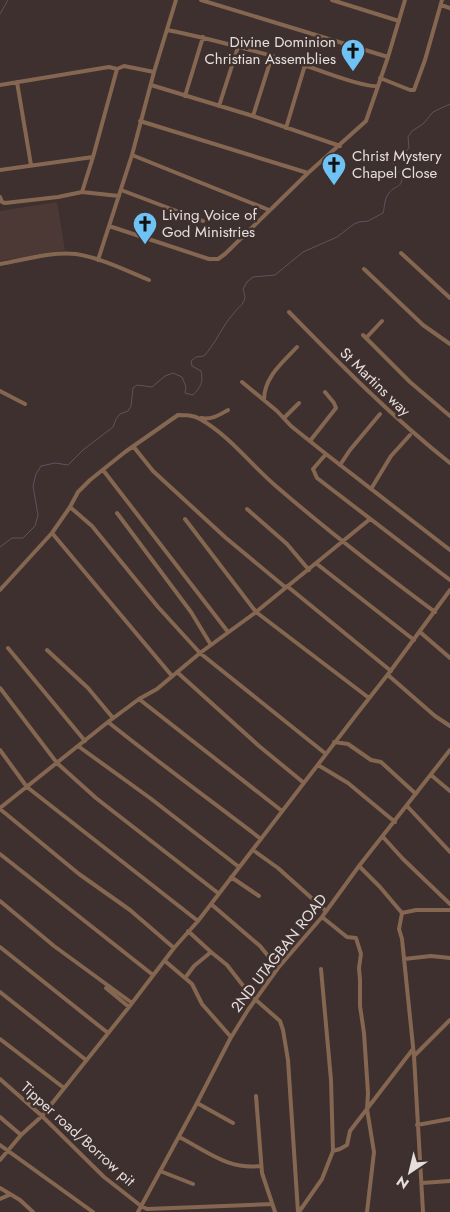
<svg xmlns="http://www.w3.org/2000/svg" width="450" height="1212" viewBox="0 0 450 1212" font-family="Jost,sans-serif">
  <rect width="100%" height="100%" fill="#3d302e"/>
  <path fill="#4c3835" d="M57 202 65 250 0 261V211Z"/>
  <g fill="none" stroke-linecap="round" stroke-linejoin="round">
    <path stroke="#635160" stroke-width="1" d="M0 14 8 0
      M0 547 12 538H23L35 526 38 515 33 486 36 474 41 466 55 463 68 465 83 450 113 427 116 419 120 414 128 411 131 406 133 388 137 385 152 387 165 376 173 373 182 377 186 387 185 393 193 395C200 388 204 382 201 371L192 366 191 361 196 357 204 356C216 343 222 326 234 313 237 308 242 306 244 301 246 296 244 294 243 289L247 282 253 277 275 275 303 252 337 237 354 224 359 222 368 221 383 213C385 207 384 198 389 193 396 184 403 189 402 174L395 169 393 163 396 156 404 153 409 148 408 137 412 131 423 124 433 112 450 104"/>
    <path stroke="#856651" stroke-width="4" d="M201 0 388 57
      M332 0 399 21
      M441 5 450 8
      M167 30C213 39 259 52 304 65 319 70 364 88 377 86
      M380 78 410 90H414L425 60 442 0
      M17 82 31 165
      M0 85 109 67 117 69 124 66 154 72
      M151 85 253 116 340 146
      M185 96 203 37
      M219 106 238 47
      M253 116 272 56
      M140 121 308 173
      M286 128 305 65
      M132 155 269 210
      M0 170 93 157 117 69
      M121 190 203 221
      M82 192 93 157
      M0 197 2 202 5 203 58 197 82 192 119 196
      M109 226 209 259H218L225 254 308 173 366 121 388 57 405 0
      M401 253 450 298
      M98 260 132 155 154 72 176 0
      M0 264C24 260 52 251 76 254 101 258 125 270 149 280
      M364 269 423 325 450 344
      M289 312C341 365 392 417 450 463
      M363 335 410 382 450 416
      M366 338 382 321
      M242 382 277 411 291 426 326 454 450 550
      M0 391 25 404
      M264 400C264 377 283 362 297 347
      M201 418C212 420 219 415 228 410
      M284 418 299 403
      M310 441 336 408 334 403 325 392
      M133 446 153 471 226 538 285 587
      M326 454 313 469 317 478 450 580
      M340 465 350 450 380 414
      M103 470 228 632
      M371 489 391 456 410 435
      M70 507 92 526 158 607 200 653 326 754
      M247 509 287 544 309 570
      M117 513 191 612 211 645
      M185 519 256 612 369 698
      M52 533 172 676
      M317 564 414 640
      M287 586 391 671
      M0 590 52 533 70 507 78 492 90 480 125 452 178 415C186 415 193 415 200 419 230 436 251 465 277 487 328 531 381 572 435 612
      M420 632 450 658
      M8 648 85 741
      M47 650 88 688 113 718
      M177 672 259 746 304 783
      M388 675 435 716 450 726
      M0 688 57 763 96 798 218 893
      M139 699 282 811
      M108 722C158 762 210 800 261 839
      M334 742 348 744 371 760 381 762 416 794
      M78 746 150 798 239 867
      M0 750 27 787 198 921
      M318 765 348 783 395 822
      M431 775 450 791
      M407 806 450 852
      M0 808 108 722 139 699 157 689 200 653 256 612 370 519
      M0 809 79 874 130 910 174 948
      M383 837 403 859 450 904
      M253 850 278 868 326 911
      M0 854 153 975
      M359 866 380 887 402 913 399 929 402 939 414 1056 423 1212
      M231 877 259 896
      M0 901 54 946 132 1003
      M211 904 260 946 278 968
      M402 913 416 910H450
      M322 917 347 937 356 938 361 954 359 968 360 980V1006L364 1033 368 1093 367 1109 374 1152 367 1212
      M188 931 211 952
      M0 947 108 1033
      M404 959 431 956 450 958
      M165 961 192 984 202 1004 231 1037
      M321 969 331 1080 333 1151
      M185 978 194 966 211 952 227 965 255 1001
      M106 988 129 1007
      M0 992 86 1060
      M256 1000 280 1021 283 1030 288 1060 298 1212
      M0 1039 64 1088
      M414 1056 450 1020
      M0 1079 42 1116 104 1177 141 1206 147 1209 272 1204
      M256 1096 262 1173 275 1212
      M197 1103 233 1123
      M0 1117 21 1135
      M417 1125 450 1119
      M179 1137C207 1151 228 1170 261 1166
      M0 1145 93 1212
      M0 1160 21 1135 42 1116 129 1007 174 948 198 921 356 715 392 669 450 590
      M160 1171 193 1184
      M422 1183 450 1181
      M0 1188 20 1200 33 1212
      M0 1199 9 1195
      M138 1212 197 1103 230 1039 248 1010 278 968 322 917 359 866 450 750
      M299 1212 322 1179 333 1151 340 1149 347 1145 350 1131 413 1049"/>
  </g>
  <defs>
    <symbol id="church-pin" viewBox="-11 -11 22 30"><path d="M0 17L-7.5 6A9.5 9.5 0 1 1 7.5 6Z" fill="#6fc2f4" stroke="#3d302e"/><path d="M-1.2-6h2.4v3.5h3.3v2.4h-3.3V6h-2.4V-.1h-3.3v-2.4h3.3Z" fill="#111"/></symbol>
  </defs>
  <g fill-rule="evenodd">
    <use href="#church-pin" x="339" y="37" width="28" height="38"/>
    <use href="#church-pin" x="320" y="151" width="28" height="38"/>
    <use href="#church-pin" x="131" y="210" width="28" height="38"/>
  </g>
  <g text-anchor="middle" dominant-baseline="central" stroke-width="5" stroke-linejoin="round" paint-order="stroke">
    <g font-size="15" fill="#e6dedc" stroke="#3d302e" text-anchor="start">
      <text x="336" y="42" text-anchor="end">Divine Dominion<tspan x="336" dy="17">Christian Assemblies</tspan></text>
      <text x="352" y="156">Christ Mystery<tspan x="352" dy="17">Chapel Close</tspan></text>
      <text x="162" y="215">Living Voice of<tspan x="162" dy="17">God Ministries</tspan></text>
    </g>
    <g font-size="15" fill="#e6dedc" stroke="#3d302e">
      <text transform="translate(375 382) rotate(44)">St Martins way</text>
      <text transform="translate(279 953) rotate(-52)">2ND UTAGBAN ROAD</text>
      <text transform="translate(78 1134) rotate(42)">Tipper road/Borrow pit</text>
    </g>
  </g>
  <g transform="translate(410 1172) rotate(215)" stroke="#3d302e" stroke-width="4" paint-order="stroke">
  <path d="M0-4L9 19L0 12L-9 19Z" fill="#e6dedc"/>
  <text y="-8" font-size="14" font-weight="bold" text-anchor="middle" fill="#e6dedc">N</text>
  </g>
</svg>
